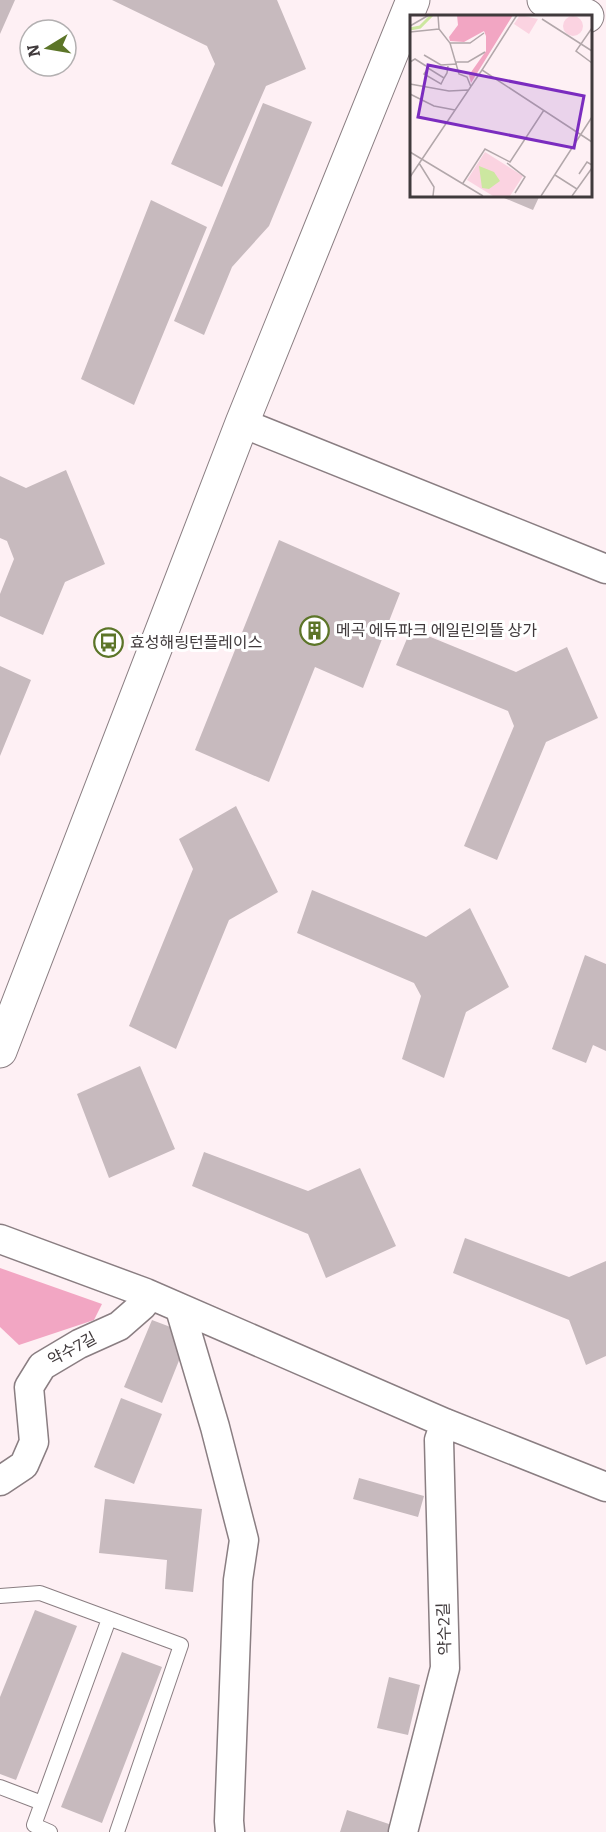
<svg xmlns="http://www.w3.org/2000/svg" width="606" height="1832" viewBox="0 0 606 1832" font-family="Bitter,'Noto Sans KR',serif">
  <rect width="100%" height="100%" fill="#fef0f4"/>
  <path fill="#f2a6c3" d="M0 1268 102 1304 94 1320 19 1345 0 1327Z"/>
  <path fill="#c7babe" d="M0 0H15L0 34Z
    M112 0H277L306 69 266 86 222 187 171 164 215 64 207 46Z
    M263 103 312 122 269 226 232 267 204 335 174 321Z
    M497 195H540L533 210Z
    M151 200 207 227 134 405 81 379Z
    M66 470 105 564 65 582 43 635 0 616V594L14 559 7 541 0 538V476L26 488Z
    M279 540 400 593 363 688 315 667 269 782 195 750Z
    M411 629 516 672 567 647 598 718 546 742 497 860 464 846 514 726 508 711 396 665Z
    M0 666 31 680 0 756Z
    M236 806 278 892 229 920 176 1049 129 1026 193 869 179 839Z
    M312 890 426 937 470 908 509 987 466 1012 444 1078 402 1059 421 996 414 983 297 933Z
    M585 955 606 964V1051L593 1045 586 1063 552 1049Z
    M140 1066 175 1149 109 1178 77 1094Z
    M204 1152 308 1191 360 1168 396 1246 326 1278 308 1234 192 1186Z
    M465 1238 569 1277 606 1261V1356L586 1365 569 1320 453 1273Z
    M152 1320 181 1331 176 1345 184 1348 162 1403 124 1387Z
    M121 1398 162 1414 134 1484 94 1467Z
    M359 1478 424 1496 418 1517 353 1499Z
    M105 1499 202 1509 193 1592 165 1589 167 1560 99 1553Z
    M35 1610 77 1626 16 1780 0 1774V1697Z
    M122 1652 162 1667 102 1823 61 1807Z
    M389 1677 420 1685 408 1735 377 1728Z
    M347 1810 392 1825 390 1832H340Z"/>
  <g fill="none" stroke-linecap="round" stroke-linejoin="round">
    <defs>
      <path id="lane" d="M0 1596 40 1593 181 1645 117 1832
        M0 1787 42 1803
        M50 1832 34 1825 109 1619"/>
      <path id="street" d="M242 423 606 569
        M0 1239 146 1293 445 1423 606 1487
        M180 1309 215 1427 244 1540 238 1580 229 1821 230 1832
        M0 1481 24 1465 34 1442 29 1387 42 1366 79 1344 119 1326 143 1305 146 1293
        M403 1832 445 1668 439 1440 445 1423"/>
      <path id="secondary" d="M544 0 587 16
        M0 1051 242 423 413 0"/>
    </defs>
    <use href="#lane" stroke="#8a7e82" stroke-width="16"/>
    <use href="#street" stroke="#8a7e82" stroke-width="31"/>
    <use href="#secondary" stroke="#8a7e82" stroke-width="35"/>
    <use href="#lane" stroke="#fff" stroke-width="14"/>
    <use href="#street" stroke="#fff" stroke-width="28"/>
    <use href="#secondary" stroke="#fff" stroke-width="33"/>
  </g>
  <defs>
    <symbol id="building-ring" viewBox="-11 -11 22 22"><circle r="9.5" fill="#fff" stroke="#5c7528" stroke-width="1.5"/><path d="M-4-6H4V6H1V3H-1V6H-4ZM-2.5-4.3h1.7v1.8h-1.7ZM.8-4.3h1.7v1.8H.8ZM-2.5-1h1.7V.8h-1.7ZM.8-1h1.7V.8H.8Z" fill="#5c7528"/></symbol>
    <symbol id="bus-ring" viewBox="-11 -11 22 22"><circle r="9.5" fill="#fff" stroke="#5c7528" stroke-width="1.5"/><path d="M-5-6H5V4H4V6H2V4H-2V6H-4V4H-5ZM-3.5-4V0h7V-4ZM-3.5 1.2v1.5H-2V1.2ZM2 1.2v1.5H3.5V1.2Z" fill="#5c7528"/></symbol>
  </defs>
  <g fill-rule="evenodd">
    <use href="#building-ring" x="298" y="614" width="33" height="33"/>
    <use href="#bus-ring" x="92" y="626" width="33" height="33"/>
  </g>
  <g text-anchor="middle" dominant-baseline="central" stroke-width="6" stroke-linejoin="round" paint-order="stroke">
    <g font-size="16" fill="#403a3c" stroke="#fff" text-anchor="start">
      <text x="336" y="630">메곡 에듀파크 에일린의뜰 상가</text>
      <text x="130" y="642">효성해링턴플레이스</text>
    </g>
    <g font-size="16" fill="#403a3c" stroke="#fff">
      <text transform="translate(72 1349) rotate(-28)">약수7길</text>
      <text transform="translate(444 1629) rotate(-92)">약수2길</text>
    </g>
  </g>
  <g transform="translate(410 15)">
    <rect width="182" height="182" fill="#fef0f4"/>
    <path d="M110 0 128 4 119 19 104 9ZM153 11a10 10 0 1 1 20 0a10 10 0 1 1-20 0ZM75 137 113 161 100 181H83L57 165Z" fill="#fbd3e1"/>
    <path d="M47 0H103L61 68 59 60 76 36V21L74 16 54 27 40 26 39 22 48 10Z" fill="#f2a6c3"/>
    <path d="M69 151 84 157 90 166 79 174 72 173Z" fill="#cce7a0"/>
    <path fill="none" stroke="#cce7a0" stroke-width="3" d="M0 14 10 12 22 0"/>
    <path fill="none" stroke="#b2a7aa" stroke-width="1.5" d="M28 0 29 14 40 28 49 59 57 62 61 72M107 0 72 55 182 127M132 4 182 36M0 11 19 0M182 13 166 36 182 48M0 17 29 14M40 28H60L74 18M14 40 31 50 47 49M0 47 5 44 16 51M46 47H58L75 37M34 63 18 53 14 59 31 69 34 63 37 58 38 51M0 69 39 76 58 75M0 79 24 91 45 95M0 137 73 181M9 148 24 172 23 181M97 148 115 162 105 178M169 159 177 147 182 150M145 160 167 174 162 181M0 162 72 55M53 168 75 134 100 147 134 95M167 174 182 153M131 181 182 102"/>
    <path fill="#7b2cbf" fill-opacity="0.15" stroke="#7b2cbf" stroke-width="3" d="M18 50 174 81 164 133 8 102Z"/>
    <rect width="182" height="182" fill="none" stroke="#403a3c" stroke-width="3"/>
  </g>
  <g transform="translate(48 48) rotate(259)"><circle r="28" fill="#ffffff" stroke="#b3b0b1" stroke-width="1.5"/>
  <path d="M0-4.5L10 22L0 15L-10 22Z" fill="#5c7528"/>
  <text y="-9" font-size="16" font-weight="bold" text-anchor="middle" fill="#403a3c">N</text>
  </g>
</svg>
